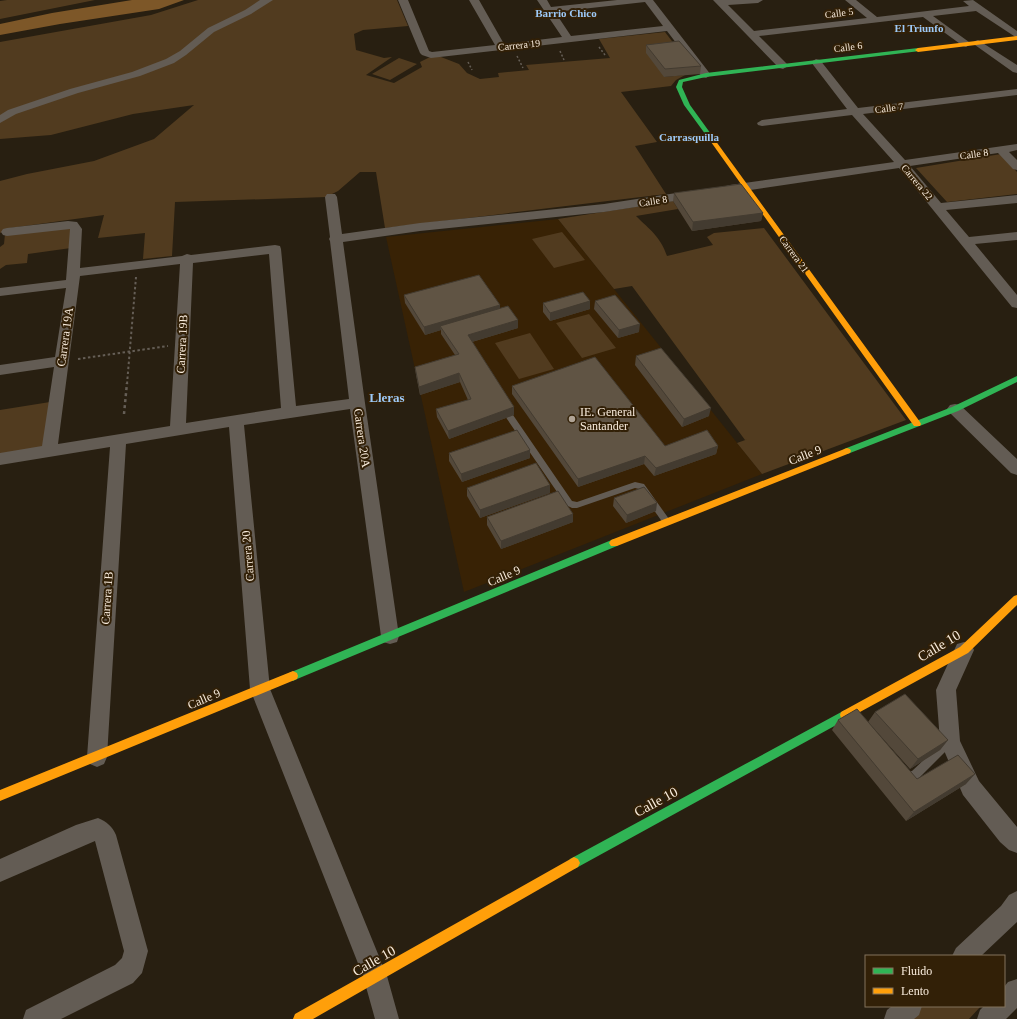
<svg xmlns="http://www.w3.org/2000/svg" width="1017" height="1019" viewBox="0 0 1017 1019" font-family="'Times New Roman',serif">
  <rect width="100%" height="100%" fill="#281f11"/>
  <path fill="#382205" d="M558 219 762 474 464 592 386 237Z"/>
  <path fill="#513b1f" d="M7 0H95L0 19V1Z
    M198 0H397L408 26 363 30 354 34 356 50 384 58 392 57 366 75 394 83 422 67 420 62 432 56 441 57 459 64 467 73 480 79 499 77 498 73 529 70 526 65 610 58 599 39 665 32 678 49 664 77 685 75 676 80 671 86 621 92 657 142 635 146 666 194 385 228 376 172H360L338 191 326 197 175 202 172 256 143 259 145 233 98 238 104 215 10 228 0 233V181L27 174 94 161 154 139 194 105 133 114 51 135 0 139V42L151 15Z
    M399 58 417 64 390 80 372 74Z
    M1001 154 1017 172V194L947 202 916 168Z
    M673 201 678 209 636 216C650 230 660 236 667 256L713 245 707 237 714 233 764 228 906 420 762 474 737 443 748 439 745 440 632 286 614 289 558 219Z
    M70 227 71 248 28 254 27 263 6 265 0 269V247L4 244 5 234Z
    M562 232 585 260 554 268 532 239Z
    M589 314 616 348 582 358 556 323Z
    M530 333 554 369 519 379 495 343Z
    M50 402 43 447 0 454V410Z
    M921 1006H981L969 1019H908Z"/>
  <path fill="#7d5728" d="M132 0H184L159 9 60 24 0 35V24L52 13Z"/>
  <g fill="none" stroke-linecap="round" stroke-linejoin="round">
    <path stroke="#655e56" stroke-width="1.5" stroke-dasharray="2 2" stroke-linecap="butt" d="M599 47 605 55
      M560 51 564 60
      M517 56 523 68
      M468 62 472 70"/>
    <path stroke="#655e56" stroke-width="2" stroke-dasharray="2.5 2.5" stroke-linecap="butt" d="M78 359 168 346
      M127 384 136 277"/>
    <path stroke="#655e56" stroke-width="2.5" stroke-dasharray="3 3" stroke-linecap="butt" d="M124 414 127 383"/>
    <path fill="#635c54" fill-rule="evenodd" d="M510 414 513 415 572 501 577 502 635 482 644 484 669 519 670 521 669 523H663L639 489 635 488 577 508H572L566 505 507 419 506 417Z
      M950 736 953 738 955 741 953 744 918 779 904 782 900 780 899 777 900 774 912 771 947 738Z"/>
    <path fill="#635c54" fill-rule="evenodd" d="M260 0H273L251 14 214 32 186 55 174 63 140 76 78 93 16 114 0 123V115L8 110 70 89 132 72 166 59 180 51 208 28 245 10Z
      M398 0H408L429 51 432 52 495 45 469 0H479L504 44 562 37 537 0H547L551 7 617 0H653L711 75 706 78 702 77 667 31 431 58 422 55 420 53ZM645 2 663 26 571 36 555 12Z
      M713 0H763L758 3 728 5 754 31 867 18 845 0H856L877 17 969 6 963 1 973 0 1017 31V38L976 11 933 16 969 42 971 44 966 47 963 46 923 17 759 36 787 64 788 66 783 69 779 68Z
      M978 40 1017 65V73L1013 72 975 45 973 43 975 41Z
      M816 59 820 60 858 108 1017 89V95L863 114 905 160 1017 144V150L1009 152 1017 160V170L1013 169 998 153 910 166 941 203 1017 195V203L946 210 969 237 1017 232V240L975 244 1017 295V308L1012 307 899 168 730 193 726 192 724 189 726 186 730 185 894 162 852 115 762 126 758 125 757 123 762 120 847 109 811 62Z
      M696 190 700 191 702 194 700 197 604 212 420 231 343 242 365 403 399 636 397 642 390 644 383 642 381 636 350 409 244 425 270 689 387 976 399 1019H375L363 976 250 689 229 427 126 444 107 757 104 764 97 767 90 764 87 757 110 447 0 465V453L42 446 54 367 0 375V365L55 357 66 288 0 296V288L66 280 70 229 7 236 3 235 1 232 3 229 7 228 68 221 77 222 82 229 80 268 182 256 187 254 191 255 275 245 280 246 281 249 296 406 349 399 330 241 329 239 330 237 325 197 327 194H335L337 197 342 234 420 223 604 204ZM269 254 281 408 186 423 193 263ZM180 264 170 426 58 444 80 276Z
      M955 404 960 405 1017 459V475L1011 473 950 413 947 409 950 405Z
      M964 642 971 644 974 650 956 690 960 741 979 781 1017 827V853L1009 850 1000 842 963 795 940 741 936 690 957 644Z
      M98 818C107 822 112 826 116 835L148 951 142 973 133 983 61 1019H23L26 1010 115 965 122 958 124 951 95 841 0 882V859L76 825Z
      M1017 891V922L981 956H952L956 948 1001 906 1009 895Z
      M1017 979V1008L1006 1019H977L980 1010 984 1006H1004V987L1008 982Z
      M892 1006H922L919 1015 914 1019H884L887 1010Z"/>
    <path fill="#30b455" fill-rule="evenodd" d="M918 48 920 49V51L706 77 683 82 682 87 690 105 716 141 713 143 711 142 684 105 676 87 679 80 706 73Z
      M1017 376V382L958 411 850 453 847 454 843 451 844 449 952 407Z
      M614 539 617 540 619 543 617 546 297 679 293 681 289 679 288 676 289 673Z
      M845 710 849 712 850 715 849 718 578 867 574 869 570 867 568 863 570 859Z"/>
    <path fill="#ff9f0a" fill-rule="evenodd" d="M1017 36V40L918 52 915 50 918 48Z
      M711 140H715L920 422 921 424 920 426H914L711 142Z
      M847 448 850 449 851 451 850 453 617 546H611L609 543 611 540Z
      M1017 595V605L968 653 849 718 845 720 841 718 840 715 841 712 960 647 1014 596Z
      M293 671 297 673 298 676 297 679 0 801V790Z
      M574 857 578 859 580 863 578 867 313 1019H293L295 1014Z"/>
  </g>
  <path fill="#53483a" d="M646 45 701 66 700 74 664 77 646 53Z
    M674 193 763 213 761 221 692 231 673 201Z
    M404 295 500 305V309L518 328 472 342 514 415 449 439 437 417 436 409 468 400 460 382 420 395 416 375 415 367 455 355 441 334V330L425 335 405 303Z
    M595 301 639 332 618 338 594 309Z
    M543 303 590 309 550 321 543 312Z
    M636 356 709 416 682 427 635 365Z
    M512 386 665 446H718L716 454 654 476 644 464 578 487 512 394Z
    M530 450V458L462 482 449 461V453Z
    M467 488 550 493 480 518 467 496Z
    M614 498 656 511 626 523 613 506Z
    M487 517 573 522 501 549 487 525Z
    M875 712 948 740 940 750 910 769 868 722Z
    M838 720 917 779 966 784 906 821 832 730Z"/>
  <path fill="#433b30" d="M763 213 761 221 692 231 693 222Z
    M590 301V309L550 321V313Z
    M500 305V313L440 326 441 330 425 335 424 327Z
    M518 320V328L468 343V335Z
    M640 324 639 332 618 338 619 330Z
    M459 373 460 382 420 395 419 387Z
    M514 407V415L449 439 448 431Z
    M711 408 709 416 682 427 684 419Z
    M718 446 716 454 654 476 656 468Z
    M530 450V458L462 482 461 474Z
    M645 456 644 464 578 487V479Z
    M550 485V493L480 518V510Z
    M657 503 656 511 626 523 627 515Z
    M573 514V522L501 549V541Z
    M948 740 940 750 910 769 918 759Z
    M975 774 966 784 906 821 914 812Z"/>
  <path fill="#605444" stroke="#433b30" d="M679 41 701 66 665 69 646 45Z
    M741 184 763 213 693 222 674 193Z
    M479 275 500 305 424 327 404 295Z
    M583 292 590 301 550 313 543 303Z
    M615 295 640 324 619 330 595 301Z
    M508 306 518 320 468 335 514 407 448 431 436 409 471 399 459 373 419 387 415 367 459 354 440 326Z
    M661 348 711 408 684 419 636 356Z
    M595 357 665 446 707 430 718 446 656 468 645 456 578 479 512 386Z
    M517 430 530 450 461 474 449 453Z
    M536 463 550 485 480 510 467 488Z
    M644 487 657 503 627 515 614 498Z
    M558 491 573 514 501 541 487 517Z
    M905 694 948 740 918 759 875 712Z
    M857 709 917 779 958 755 975 774 914 812 838 720Z"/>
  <circle fill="#b0a496" stroke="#322007" stroke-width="1.5" cx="572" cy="419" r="4"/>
  <g text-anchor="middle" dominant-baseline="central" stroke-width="4" stroke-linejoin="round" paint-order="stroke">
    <g font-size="10" fill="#f9ecdd" stroke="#322007">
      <text transform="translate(839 13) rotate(-7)">Calle 5</text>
      <text transform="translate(519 45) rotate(-6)">Carrera 19</text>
      <text transform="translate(848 47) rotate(-7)">Calle 6</text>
      <text transform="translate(889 108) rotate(-7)">Calle 7</text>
      <text transform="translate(974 154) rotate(-8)">Calle 8</text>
      <text transform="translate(917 182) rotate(50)">Carrera 22</text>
      <text transform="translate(653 201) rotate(-9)">Calle 8</text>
      <text transform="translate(794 254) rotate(54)">Carrera 21</text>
    </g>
    <g font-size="11" font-weight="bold" fill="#9dc9f7" stroke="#322007">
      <text x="566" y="13">Barrio Chico</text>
      <text x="919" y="28">El Triunfo</text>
      <text x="689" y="137">Carrasquilla</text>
    </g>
    <g font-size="12" fill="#f9ecdd" stroke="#322007">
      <text transform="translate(65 337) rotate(-82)">Carrera 19A</text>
      <text transform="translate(182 344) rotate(-87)">Carrera 19B</text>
      <text transform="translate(362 438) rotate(82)">Carrera 20A</text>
      <text transform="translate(805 455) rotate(-21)">Calle 9</text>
      <text transform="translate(248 556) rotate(-95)">Carrera 20</text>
      <text transform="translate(504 576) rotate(-23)">Calle 9</text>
      <text transform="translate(107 598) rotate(-86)">Carrera 1B</text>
      <text transform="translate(204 699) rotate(-23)">Calle 9</text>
    </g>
    <g font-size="12" fill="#f9ecdd" stroke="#322007" text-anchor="start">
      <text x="580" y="412">IE. General<tspan x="580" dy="14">Santander</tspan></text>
    </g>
    <g font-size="13" font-weight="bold" fill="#9dc9f7" stroke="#322007">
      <text x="387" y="397">Lleras</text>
    </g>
    <g font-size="14" fill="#f9ecdd" stroke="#322007">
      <text transform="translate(939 646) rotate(-31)">Calle 10</text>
      <text transform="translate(656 802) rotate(-29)">Calle 10</text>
      <text transform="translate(374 961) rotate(-30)">Calle 10</text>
    </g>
  </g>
  <rect x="865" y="955" width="140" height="52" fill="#322007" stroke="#82725d"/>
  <rect x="873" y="968" width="20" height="6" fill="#30b455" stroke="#82725d"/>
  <text x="901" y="975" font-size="12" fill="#f9ecdd">Fluido</text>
  <rect x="873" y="988" width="20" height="6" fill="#ff9f0a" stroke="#82725d"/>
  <text x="901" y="995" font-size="12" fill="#f9ecdd">Lento</text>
</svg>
